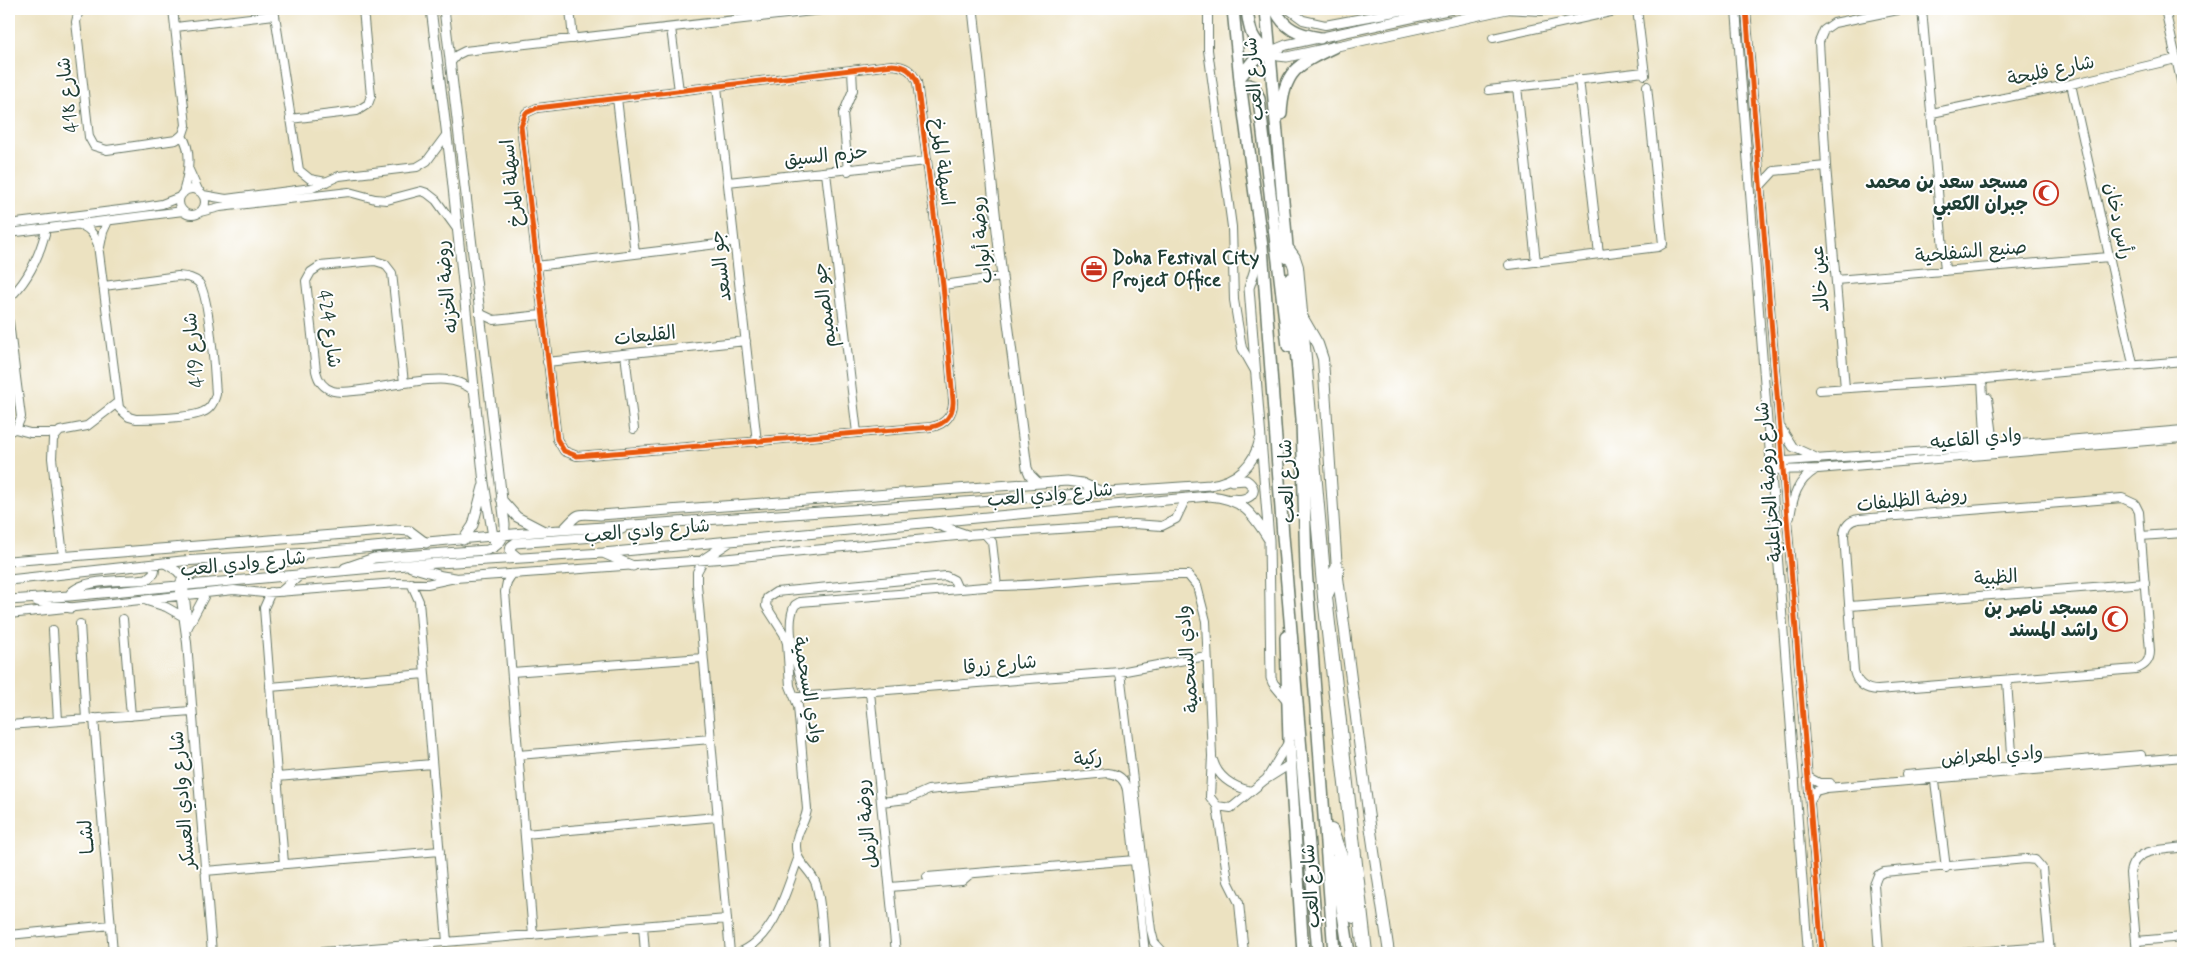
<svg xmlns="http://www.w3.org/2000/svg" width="2192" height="962" viewBox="0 0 2192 962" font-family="Mynerve,'Playpen Sans Arabic',sans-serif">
  <rect width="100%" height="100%" fill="#fff"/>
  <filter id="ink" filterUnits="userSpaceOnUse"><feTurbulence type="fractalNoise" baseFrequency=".02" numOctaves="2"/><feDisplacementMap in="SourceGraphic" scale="10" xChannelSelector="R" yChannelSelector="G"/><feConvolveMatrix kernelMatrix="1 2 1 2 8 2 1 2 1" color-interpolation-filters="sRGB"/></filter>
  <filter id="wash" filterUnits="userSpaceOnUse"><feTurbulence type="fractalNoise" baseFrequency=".0096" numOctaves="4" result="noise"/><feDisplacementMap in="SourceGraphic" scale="20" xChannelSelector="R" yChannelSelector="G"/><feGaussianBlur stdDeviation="1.12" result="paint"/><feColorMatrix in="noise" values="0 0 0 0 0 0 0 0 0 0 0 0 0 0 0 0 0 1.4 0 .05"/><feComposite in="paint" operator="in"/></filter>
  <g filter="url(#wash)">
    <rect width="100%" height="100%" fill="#ece2c1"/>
  </g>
  <g filter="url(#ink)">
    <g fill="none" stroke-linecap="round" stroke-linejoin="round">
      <defs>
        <path id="minor" d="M79 9 76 22 89 137 94 146 107 150 176 140 183 134 186 125 173 9
          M274 9 299 170 310 179 326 182
          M570 9 573 39
          M1208 9V50L1232 227 1234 300 1242 348 1255 371
          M1288 9 1303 20 1325 25 1411 9
          M1504 9 1541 11 1558 9
          M1637 9 1645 75
          M1736 9 1808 953
          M1746 9 1822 953
          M1922 9 1945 271
          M2165 9 2183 90
          M176 27 274 15
          M671 28 679 91
          M1493 38 1624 9
          M451 62 457 55 465 51 830 9
          M892 65C905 66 912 70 917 82L943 285 953 400C954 414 945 425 931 427L577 456 564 451 557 439 521 126 526 113 537 108Z
          M1579 79 1599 254
          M2071 84 2133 364
          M717 87 757 442
          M1517 87 1536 262
          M1489 90 1644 72
          M617 98 635 254
          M1932 113 2071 84 2176 59
          M290 119 357 111 368 104 371 96 363 9
          M182 136C193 151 188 176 183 193
          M189 170 198 190
          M848 171 843 114 853 90 852 70
          M826 173 857 433
          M728 182 927 161
          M1762 184 1774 171 1826 166
          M179 202a13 13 0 1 1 26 0a13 13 0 1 1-26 0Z
          M203 195 226 199 312 188 339 176 417 167 427 161 447 134
          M200 212 220 207 349 192 375 199 387 200 421 191 427 193 436 200 457 229
          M9 224 144 207 162 204 180 197
          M77 224C89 227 94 234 98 245L119 408 129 417 136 419C151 419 190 418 203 412 211 409 214 402 216 394 215 375 209 294 199 283 193 277 186 277 178 276L104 286
          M9 233 183 211
          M100 247 103 232 108 221
          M375 261 385 264 392 273 404 383C388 385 347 395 333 391 323 388 318 380 316 371L306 281 311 272 320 266Z
          M1509 265 1658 247 1663 244 1647 86
          M536 266 734 242
          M1836 280 2109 257
          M943 285 1002 277
          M9 298C28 281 38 259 45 234
          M479 313 494 320 541 315
          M9 322 21 417 17 427 9 432
          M625 354 634 429
          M547 362 746 341
          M1982 379 1986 452
          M404 383C428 380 454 374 474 391
          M1845 388 1826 166 1819 42 1824 30 1834 23 1903 9
          M1819 390 1986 379 2183 361
          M1988 398 1995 451
          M1781 428 1793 447 1819 459
          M15 429 30 433H57
          M1771 462 1985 447 2183 430
          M1772 470 1818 469 2183 438
          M2122 498 2135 504 2139 512 2150 651C2150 661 2145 666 2136 669L1878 690C1866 690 1857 684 1854 671L1844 536C1844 526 1850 520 1859 519Z
          M1790 517C1793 497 1797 481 1815 470
          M984 533 992 542 997 586C1061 585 1124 574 1188 575L1197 586 1206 621 1212 756 1210 797 1217 806 1231 808 1265 780 1292 763
          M2141 536 2183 533
          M63 556 52 458 53 439 60 431 87 426 117 403
          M704 559 697 572V584L730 953
          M164 563 177 571 183 578 188 627
          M512 574 507 582 505 592 533 935
          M411 583 419 601 447 942
          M180 592 187 643 212 953
          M271 592 264 608 284 864
          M147 601 166 607 182 616
          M1850 606 2145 583
          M9 614 234 590 264 593 397 583 427 584 455 578 720 559 967 535 1134 524 1162 526 1176 519 1186 498
          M123 619 131 716
          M80 624 86 719
          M189 625 206 593
          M53 630 58 721
          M512 672 703 658
          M1120 672 1151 930 1154 942 1164 953
          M2007 681 2013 768
          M270 687 425 674
          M870 692 896 953
          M807 696C799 674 783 626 795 605L800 602 997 586
          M796 697 1120 672 1206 656
          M94 718 113 953
          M9 725 191 711
          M518 755 711 739
          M1213 760C1218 778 1234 787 1251 791
          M1934 773 1946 868
          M1906 775 2141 755
          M277 777 432 764
          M1808 777 1819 783H1830
          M1267 778 1289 741
          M1811 799 1816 791 1827 788 2183 757
          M881 802 908 799 928 790 1108 773C1119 774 1125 780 1127 790L1145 953
          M1217 806 1228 881 1239 903 1244 953
          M525 834 717 817
          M205 871 440 851
          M927 877 1135 860
          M890 887 962 881 970 874
          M643 926 645 953
          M9 935 111 925
          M2137 941 2183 937
          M310 953 727 919
          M738 953C775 939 785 893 798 859
          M824 953C822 932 822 904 816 884 811 869 795 863 796 845 796 831 806 822 807 809L798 706 790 686 787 643 784 634 766 606 767 598 776 592 946 576 954 580 958 589
          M1879 953 1874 885 1878 875 1884 872 2026 859 2035 860 2042 868 2050 953
          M1961 953 2049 947
          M2137 953 2130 873C2134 847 2162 851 2183 847"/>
        <path id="tertiary" d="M431 9 451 168 484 483 494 542
          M973 9 1002 277 1027 468 1030 475 1038 483
          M1269 52 1278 56 1287 57 1507 9
          M1269 52 1286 45 1452 9
          M1261 250 1249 288 1269 540 1271 678 1273 683 1287 700
          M1232 481 1246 480C1262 491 1249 502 1232 499
          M501 499 517 517 542 530
          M935 524 967 535
          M563 530C580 511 576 514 600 515L1067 481 1082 483 1100 491
          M463 540 473 525 483 487
          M603 553 633 566
          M517 557 510 551 511 546 515 543 595 537 622 529
          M704 559 731 541
          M9 561 396 530 410 531 426 543
          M411 567 442 576 455 578
          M345 568 374 558 487 550C500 546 505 538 505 525L444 9
          M9 580 182 561 309 553 546 531 1210 485C1237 481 1254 465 1260 439
          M179 586 183 578C214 559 266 571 302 557
          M282 591 301 574
          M69 596C80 577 126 582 147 579L154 573 155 564
          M9 600 69 596 406 565 603 553 1209 496C1242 498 1253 514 1269 540
          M37 601 71 608"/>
        <path id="secondary" d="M1303 318 1318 344 1323 359 1337 570 1368 811 1389 953"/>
        <path id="primary" d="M1233 9 1241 90 1262 247 1283 536 1318 953
          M1247 9C1249 28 1251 42 1269 52
          M1266 9 1288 258
          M1275 9C1284 29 1299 35 1320 38
          M1240 77 1254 60 1269 52
          M1241 90 1248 85 1254 87 1259 99 1288 346
          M1281 114C1283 71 1298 64 1334 47
          M1290 279 1302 419 1306 568 1334 953
          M1286 637 1289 741 1303 953
          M1335 861 1349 953"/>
        <path id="motorway" d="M1288 251 1293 258 1296 267 1325 597 1365 953
          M1326 594 1337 570
          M1331 831 1340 856 1354 916"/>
      </defs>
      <use href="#minor" stroke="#677765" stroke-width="10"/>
      <use href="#tertiary" stroke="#677765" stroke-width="11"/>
      <use href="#secondary" stroke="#677765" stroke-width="12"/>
      <use href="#primary" stroke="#677765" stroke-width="14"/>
      <use href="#motorway" stroke="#677765" stroke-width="16"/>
      <use href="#minor" stroke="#fff" stroke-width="8"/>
      <use href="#tertiary" stroke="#fff" stroke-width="9"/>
      <use href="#secondary" stroke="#fff" stroke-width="10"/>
      <use href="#primary" stroke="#fff" stroke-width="11"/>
      <use href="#motorway" stroke="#fff" stroke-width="14"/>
      <defs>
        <path id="cycleway" d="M1746 9 1822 953
          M892 65C905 66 912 70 917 82L943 285 953 400C954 414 945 425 931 427L577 456 564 451 557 439 521 126 526 113 537 108Z"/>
      </defs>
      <use href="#cycleway" stroke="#fff" stroke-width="8"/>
      <use href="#cycleway" stroke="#e8590c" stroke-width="5"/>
    </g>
  </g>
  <defs>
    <symbol id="mosque-ring" viewBox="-11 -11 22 22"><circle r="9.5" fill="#fff" stroke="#c8321e" stroke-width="1.5"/><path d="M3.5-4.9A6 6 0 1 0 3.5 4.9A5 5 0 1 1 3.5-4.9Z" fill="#c8321e"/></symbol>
    <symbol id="office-ring" viewBox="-11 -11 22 22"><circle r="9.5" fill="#fff" stroke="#c8321e" stroke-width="1.5"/><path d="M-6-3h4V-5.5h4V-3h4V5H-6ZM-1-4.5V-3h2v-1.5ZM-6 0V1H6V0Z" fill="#c8321e"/></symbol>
  </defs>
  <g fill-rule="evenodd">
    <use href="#mosque-ring" x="2032" y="179" width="28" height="28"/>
    <use href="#office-ring" x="1080" y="255" width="28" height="28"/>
    <use href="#mosque-ring" x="2101" y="605" width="28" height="28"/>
  </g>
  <g text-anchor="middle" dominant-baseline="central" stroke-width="4" stroke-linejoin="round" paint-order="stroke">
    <g font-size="19" fill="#1f3d34" stroke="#fff">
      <text transform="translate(2051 71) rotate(-12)">شارع فليحة</text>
      <text transform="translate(1254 79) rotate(-95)">شارع العب</text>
      <text transform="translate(68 95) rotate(-97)">شارع 418</text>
      <text transform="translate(826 156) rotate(-6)">حزم السيق</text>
      <text transform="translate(942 162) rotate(83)">اسهلة المرخ</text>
      <text transform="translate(512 183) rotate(-96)">اسهلة المرخ</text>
      <text transform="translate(2118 221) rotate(78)">رأس دخان</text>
      <text transform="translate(982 240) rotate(-96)">روضة أبواب</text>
      <text transform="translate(1971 252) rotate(-5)">صنيع الشفلحية</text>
      <text transform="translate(721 266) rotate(-97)">جو السعد</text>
      <text transform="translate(1820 279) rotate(-95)">عين خالد</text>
      <text transform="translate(447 287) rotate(-96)">روضة الخزنه</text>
      <text transform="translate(825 305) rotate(-97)">جو الصميم</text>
      <text transform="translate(329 329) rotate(82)">شارع 424</text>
      <text transform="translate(645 336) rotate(-6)">القليعات</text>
      <text transform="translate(194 350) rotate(-96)">شارع 419</text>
      <text transform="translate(1976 439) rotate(-5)">وادي القاعيه</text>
      <text transform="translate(1287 481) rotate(-92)">شارع العب</text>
      <text transform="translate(1769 482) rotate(-95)">شارع روضة الخزاعلية</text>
      <text transform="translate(1050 495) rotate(-5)">شارع وادي العب</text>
      <text transform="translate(1912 500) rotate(-6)">روضة الظليفات</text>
      <text transform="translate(647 531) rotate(-5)">شارع وادي العب</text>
      <text transform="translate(243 564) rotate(-6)">شارع وادي العب</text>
      <text transform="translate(1996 578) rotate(-4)">الظبية</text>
      <text transform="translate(1188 659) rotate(-95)">وادي السحمية</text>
      <text transform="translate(1000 665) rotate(-5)">شارع زرقا</text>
      <text transform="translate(808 690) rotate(80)">وادي السحمية</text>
      <text transform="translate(1992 756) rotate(-4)">وادي المعراض</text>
      <text transform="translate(1088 759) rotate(-5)">ركية</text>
      <text transform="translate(183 800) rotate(-95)">شارع وادي العسكر</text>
      <text transform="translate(867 824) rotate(-96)">روضة الزمل</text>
      <text transform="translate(87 837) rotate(-95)">لشــا</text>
      <text transform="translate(1311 886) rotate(-94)">شارع العب</text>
    </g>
    <g font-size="19" font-weight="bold" fill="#1f3d34" stroke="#fff" text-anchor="end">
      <text x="2028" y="182">مسجد سعد بن محمد<tspan x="2028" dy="22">جبران الكعبي</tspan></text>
      <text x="1112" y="258" text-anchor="start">Doha Festival City<tspan x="1112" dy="22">Project Office</tspan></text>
      <text x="2098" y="608">مسجد ناصر بن<tspan x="2098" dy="22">راشد المسند</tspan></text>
    </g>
  </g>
  <rect width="2192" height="962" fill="none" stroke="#fff" stroke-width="30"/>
</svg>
